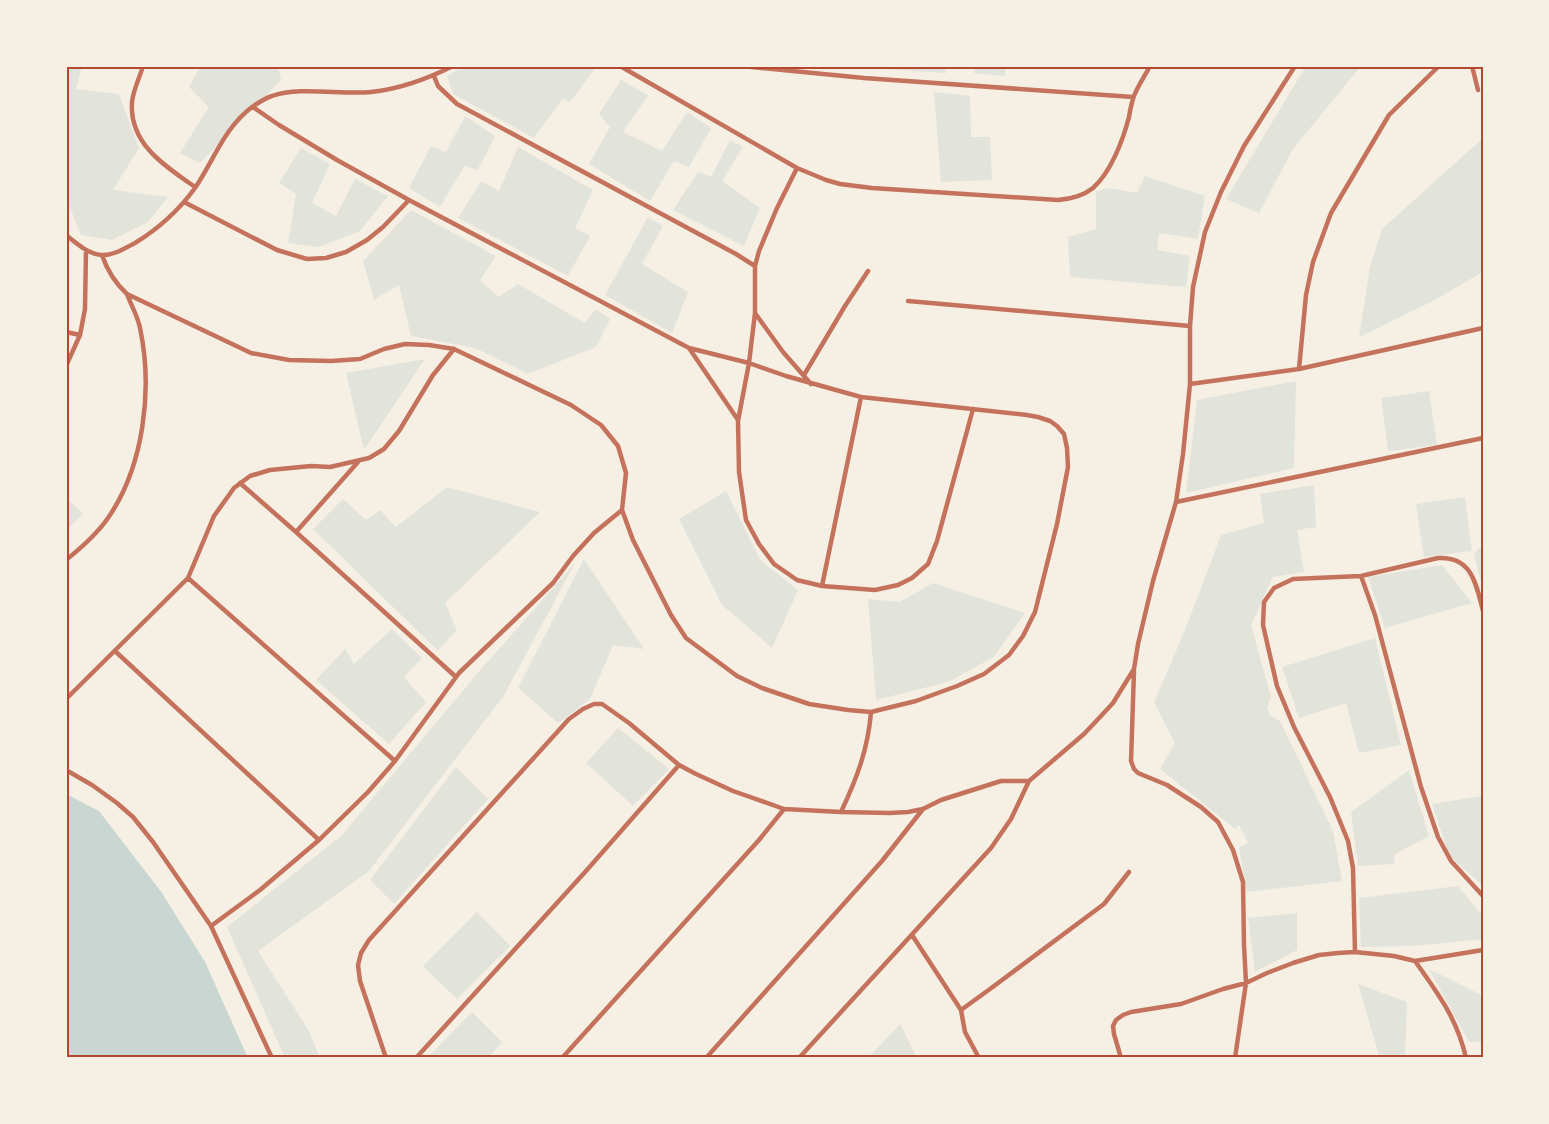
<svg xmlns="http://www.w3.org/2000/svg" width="1549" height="1124" viewBox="0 0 1549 1124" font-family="Jost,sans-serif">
  <rect width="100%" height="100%" fill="#f6efe4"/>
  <path fill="#e2e4dc" d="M66 66H82L76 89 119 94 139 148 113 190 168 197 148 222 112 240 81 235 66 198Z
    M201 66H278L281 80 200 163 180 153 209 107 189 87Z
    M464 66H597L570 102 563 98 534 138 453 94 447 76Z
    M829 66H946V73Z
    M974 66H1006L1005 76 974 73Z
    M1306 66H1361L1293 149 1259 213 1226 199Z
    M621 80 648 95 623 132 662 151 687 112 711 128 689 167 674 161 650 201 589 164 610 127 599 114Z
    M934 92 970 96 971 137H990L992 180 941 182Z
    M465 116 495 136 477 171 465 165 440 207 409 188 431 146 446 152Z
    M1483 138V272L1431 302 1359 337 1370 267 1382 229Z
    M730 140 743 147 722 181 760 208 744 246 673 210 698 172 711 177Z
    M518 147 593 190 575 228 590 236 568 276 458 218 481 181 499 191Z
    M301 148 330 164 312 203 336 216 355 179 388 196 360 231 318 247 288 243 296 194 279 183Z
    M1145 176 1205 196 1198 239 1159 233 1157 250 1190 256 1186 287 1070 277 1068 237 1096 229V191L1109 188 1137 193Z
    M411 210 496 256 480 280 498 297 518 284 585 323 596 309 610 319 596 347 528 374 475 348 411 336 399 285 374 300 363 261Z
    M648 217 663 226 642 264 688 292 672 333 605 295Z
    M425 359 364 450 346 373Z
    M1296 381 1294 468 1186 493 1197 400Z
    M1429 391 1437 445 1388 451 1381 398Z
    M1314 485 1316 527 1297 530 1304 572 1273 577 1251 625 1271 697 1267 708 1270 715 1280 721 1333 831 1342 881 1247 892 1239 847 1248 843 1239 825 1235 829 1160 769 1175 743 1154 702C1179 647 1200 592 1221 535L1264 523 1260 494Z
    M447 487 540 512 445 603 457 630 438 651 313 529 343 499 366 520 380 510 396 527Z
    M726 491 761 561 798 590 772 648 722 605 679 519Z
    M1465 497 1472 551 1424 557 1416 504Z
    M66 499 83 513 66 531Z
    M1483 544V591L1474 554Z
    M584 559 644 649 613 645 590 699 558 723 518 688Z
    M575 563 503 697 369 871 258 951 309 1031 320 1058H285L227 927 341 836 476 675Z
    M1442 565 1472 603 1385 628 1368 577Z
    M933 583 1025 613 994 657 948 682 876 700 868 599 900 602Z
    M392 629 422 658 404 677 426 702 389 744 316 680 345 649 354 664Z
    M1375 638 1401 745 1359 753 1346 703 1299 718 1282 667Z
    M618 728 669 769 633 806 586 763Z
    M456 767 488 799 394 904 370 880Z
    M1409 770 1429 836 1395 854 1394 864 1358 866 1351 812Z
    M1482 796 1483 797V886L1449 855 1432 804Z
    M1458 886 1483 916V939L1414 946 1361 947 1359 898Z
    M477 912 510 946 457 999 423 966Z
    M1297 913V950L1255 972 1248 918Z
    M1429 969 1483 996V1042H1469Z
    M1358 984 1407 1002 1405 1058H1378L1379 1055Z
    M472 1012 502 1042 488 1058H427Z
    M900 1024 917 1058H868Z"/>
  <path fill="#c9d6d2" d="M66 794 99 811 162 893 205 962 248 1058H66Z"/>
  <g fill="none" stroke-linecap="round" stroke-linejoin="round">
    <path stroke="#c5725c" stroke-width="4.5" d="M143 66C140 77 133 90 132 102 129 144 165 166 195 187
      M620 66 797 168 826 180 840 184 872 188 1058 200C1071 199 1083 196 1093 188 1111 172 1123 140 1129 117 1130 111 1131 105 1133 99 1136 88 1145 76 1150 66
      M742 66 864 78 1133 97
      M1472 66 1478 90
      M434 76 438 86 457 104 736 254 755 266
      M797 168 777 208 759 251 755 266V313L749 363 738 421 739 472 746 520 759 544 774 564 797 580 822 586 875 590 898 585 912 578 928 564 937 541 973 409
      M184 202 277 250 307 259 326 258 346 252 367 240 383 227 409 200
      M66 235C76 243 88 254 101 255 113 256 125 248 135 243 158 229 179 210 195 188 214 160 224 128 252 107 258 103 265 98 272 96 299 86 342 95 371 92 401 89 427 79 453 66
      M102 255C107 270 115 283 127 294L251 353 289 360 331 361 360 359 384 349 405 344 429 345 454 349 571 405 601 425 618 446 626 473 622 510 633 540 671 615 686 638 737 676 762 688 809 704 848 710 871 712 916 701 957 686 984 674 1009 655 1023 636 1035 612 1057 524 1068 467 1067 448 1064 434 1057 426 1050 421 1038 417 1027 415 861 397 786 376 749 363 689 348 409 200 337 160 279 125 253 107
      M908 301 1190 326
      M755 313 783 352 811 384
      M66 332 80 335
      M689 348 738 420
      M66 366 80 335 85 309 86 250
      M1299 369 1306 295 1313 262 1331 213 1389 115 1439 66
      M804 375 845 306 868 271
      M1190 384 1299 369 1483 328
      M240 483 296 532 456 677
      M1176 502 1483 438
      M296 532 358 462
      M66 560C81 548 97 534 108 518 144 466 153 389 140 328 138 317 131 305 127 294
      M1361 576 1375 615 1421 787 1438 837 1451 861 1483 896
      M188 578 395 761
      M822 586 861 397
      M115 651 319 840
      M1134 671 1131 761 1134 769 1138 773 1167 785 1201 807 1218 822 1233 850 1243 882 1244 945 1246 983 1235 1058
      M66 699 188 578 214 516 234 488 250 476 270 470 311 466 330 467 369 458 384 449 399 431 433 375 454 349
      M66 770 92 785 117 803 133 817 153 842 211 926 272 1058
      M841 812C857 778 868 749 871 712
      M211 926 260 890 319 840 368 792 395 761 459 673 553 583 573 556 594 533 622 510
      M912 935 961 1010 965 1032 979 1058
      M1355 952 1353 868 1348 841 1330 797 1294 727 1277 686 1263 625 1264 602 1274 588 1293 579 1361 576 1438 558C1472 556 1476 584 1483 611
      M1415 961C1438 994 1457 1018 1466 1058
      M961 1010 990 989 1104 904 1129 872
      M386 1058 360 981 358 965 361 953 369 940 569 719 583 709 594 704H602L629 723 679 765 696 774 733 791 784 809 841 812 890 813 908 812 923 809 941 800 1001 781H1029
      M416 1058 586 871 679 765
      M562 1058 759 840 784 809
      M706 1058 882 861 923 809
      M799 1058 991 848 1011 819 1029 781 1084 734 1101 716 1113 703 1134 669 1138 644 1153 581 1176 502 1183 454 1190 384V326L1193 287 1205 232 1221 192 1244 146 1295 66
      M1121 1058 1114 1034 1113 1026 1116 1020 1123 1015 1131 1012 1181 1004 1223 989 1246 983 1267 973 1293 963 1319 955 1338 953 1355 952 1394 956 1415 961 1483 950"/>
  </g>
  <rect width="1549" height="1124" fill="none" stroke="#f6efe4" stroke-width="135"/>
  <rect x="68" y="68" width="1414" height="988" fill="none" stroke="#b5482f" stroke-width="2"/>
</svg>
